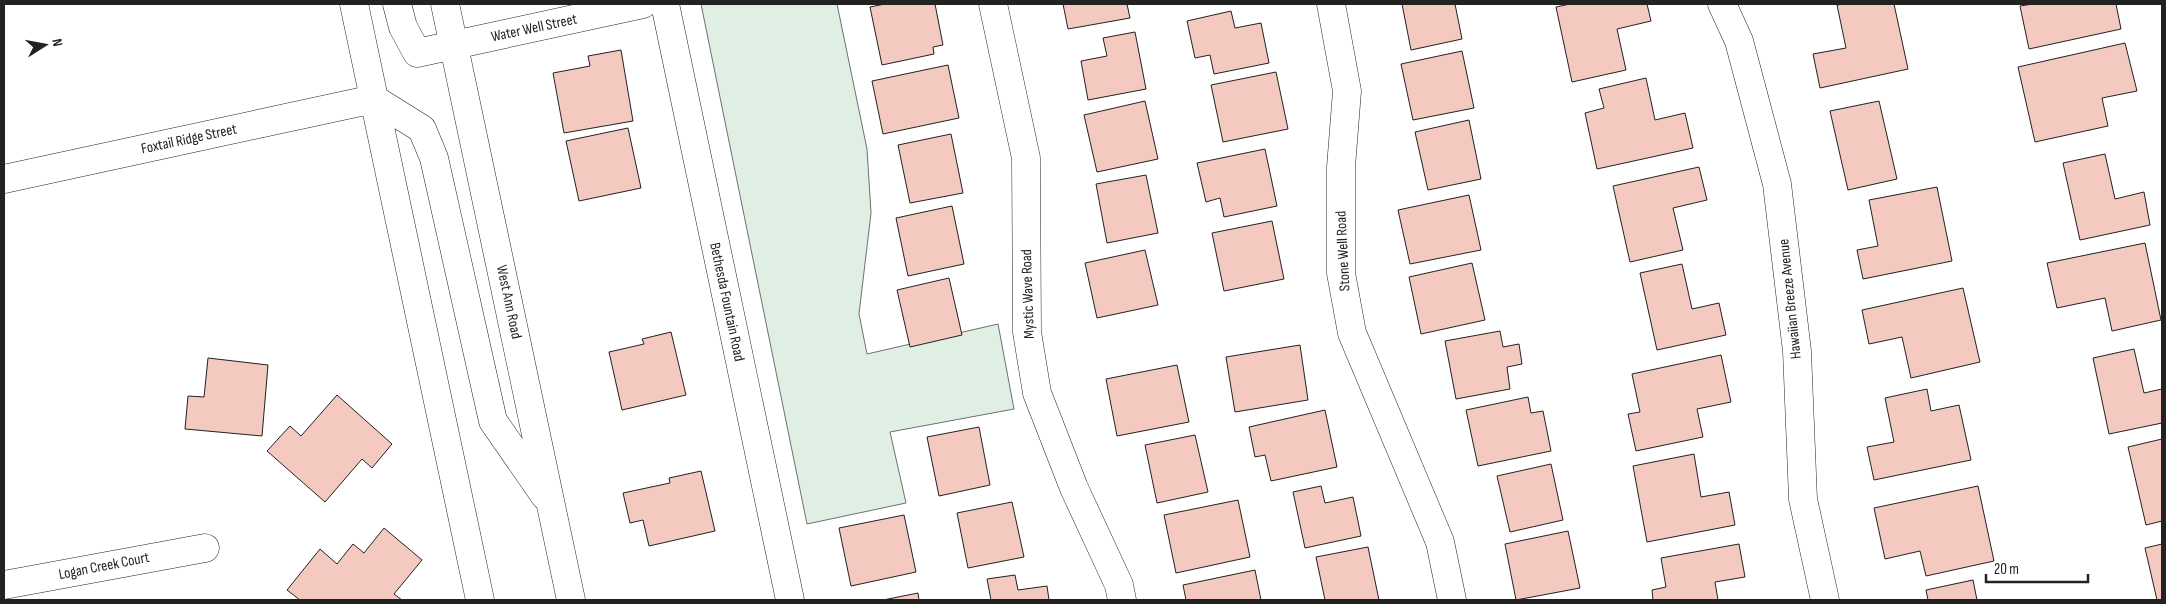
<svg xmlns="http://www.w3.org/2000/svg" width="2166" height="604" viewBox="0 0 2166 604" font-family="'Sofia Sans Condensed',sans-serif">
  <rect width="100%" height="100%" fill="#fff"/>
  <path fill="#e0efe3" stroke="#6f6f6f" d="M701 4H837L867 149 871 213 859 314 867 354 998 324 1014 409 890 432 906 503 807 524Z"/>
  <path fill="#f3c9c0" stroke="#222" d="M885 4H935L943 45 933 47 934 54 882 65 870 7Z
    M1063 4H1127L1130 18 1068 29Z
    M1402 4H1455L1462 39 1411 50Z
    M1570 4H1647L1651 21 1617 29 1626 70 1572 82 1556 7Z
    M1844 4H1894L1908 69 1820 88 1813 54 1846 48 1837 5Z
    M2033 4H2116L2121 29 2029 49 2020 6Z
    M1231 11 1235 28 1261 23 1269 63 1214 74 1210 55 1195 58 1187 21Z
    M1135 32 1146 89 1088 100 1081 61 1107 56 1103 38Z
    M2125 43 2137 91 2102 98 2108 126 2035 142 2018 67Z
    M621 50 633 121 564 133 553 73 590 66 588 56Z
    M1462 51 1474 108 1413 120 1401 64Z
    M948 65 959 118 883 134 872 81Z
    M1276 72 1288 129 1223 142 1211 85Z
    M1646 78 1655 120 1685 113 1693 148 1597 169 1585 113 1604 108 1599 89Z
    M1145 101 1158 159 1097 172 1084 115Z
    M1879 101 1897 179 1848 190 1830 111Z
    M1469 120 1481 179 1428 190 1415 132Z
    M628 128 641 188 579 201 566 141Z
    M951 134 963 193 910 203 898 145Z
    M1265 149 1277 206 1224 217 1220 198 1206 202 1197 163Z
    M2105 154 2115 199 2144 192 2150 225 2080 240 2063 163Z
    M1699 167 1707 200 1673 208 1683 250 1630 262 1613 186Z
    M1146 175 1158 233 1107 243 1096 184Z
    M1937 187 1952 261 1863 279 1857 250 1878 246 1869 200Z
    M1469 195 1481 250 1410 264 1398 210Z
    M952 206 964 264 908 276 896 218Z
    M1272 221 1284 279 1224 291 1212 233Z
    M2145 243 2161 320 2112 331 2105 298 2057 308 2047 263Z
    M1145 250 1158 305 1097 318 1085 263Z
    M1472 263 1485 320 1421 334 1409 277Z
    M1682 264 1692 309 1719 303 1726 335 1657 350 1640 273Z
    M949 278 962 335 910 347 897 290Z
    M1963 288 1980 362 1911 378 1902 337 1869 344 1862 310Z
    M1500 331 1503 347 1519 344 1522 364 1507 367 1510 389 1456 399 1445 341Z
    M671 332 686 395 622 410 609 352 644 344 642 339Z
    M1300 345 1308 400 1235 412 1226 357Z
    M2134 349 2144 393 2162 389V423L2109 434 2093 358Z
    M1721 355 1731 402 1697 409 1703 437 1636 451 1628 414 1640 412 1632 374Z
    M208 358 268 365 262 436 185 429 188 396 204 397Z
    M1177 365 1189 422 1117 436 1106 379Z
    M1927 389 1931 411 1959 405 1971 460 1874 480 1867 447 1894 442 1885 398Z
    M337 395 392 444 372 468 362 459 325 502 267 451 290 426 301 436Z
    M1528 397 1531 413 1543 411 1551 451 1478 466 1466 410Z
    M1325 410 1337 467 1271 481 1265 455 1255 457 1249 427Z
    M979 427 990 485 939 496 927 437Z
    M1195 435 1208 492 1157 503 1145 445Z
    M2162 439V521L2146 525 2128 447Z
    M1694 454 1701 497 1729 492 1735 525 1647 542 1633 466Z
    M1551 464 1563 520 1510 532 1497 476Z
    M701 471 715 531 649 546 643 520 630 523 623 493 670 483 669 478Z
    M1321 486 1325 503 1353 497 1361 536 1305 548 1293 492Z
    M1978 486 1994 561 1926 576 1920 551 1885 559 1874 508Z
    M1238 500 1250 557 1176 573 1164 515Z
    M1012 502 1024 557 968 568 957 513Z
    M904 515 916 572 851 586 839 528Z
    M384 528 422 560 394 594 402 600H300L287 590 320 549 337 564 353 544 364 553Z
    M1568 531 1580 588 1516 600 1505 544Z
    M1739 544 1745 577 1715 582 1718 600H1653L1652 590 1666 587 1661 558Z
    M2162 544V600H2157L2145 548Z
    M1368 547 1379 600H1325L1316 557Z
    M1255 570 1261 600H1186L1183 585Z
    M1015 575 1018 590 1047 586 1049 600H991L987 579Z
    M1973 580 1977 600H1928L1926 590Z
    M918 593 919 600H883Z"/>
  <g fill="none" stroke-linecap="round" stroke-linejoin="round">
    <defs>
      <path id="minor" d="M665 4 790 600
        M993 4 1026 158 1027 332 1037 393 1074 488 1119 585 1122 600
        M1331 4 1347 91 1341 167V273L1352 333 1440 542 1452 600
        M1722 4 1739 41 1777 184 1797 351 1803 499 1825 600
        M454 45 643 4
        M4 179 374 99
        M4 585 205 548"/>
      <path id="primary" d="M354 4 480 600
        M397 4 403 27 417 53 454 45
        M445 4 571 600
        M374 99 422 129 434 158 493 421 545 496"/>
    </defs>
    <use href="#minor" stroke="#222" stroke-width="29"/>
    <use href="#primary" stroke="#222" stroke-width="29"/>
    <use href="#minor" stroke="#fff" stroke-width="28"/>
    <use href="#primary" stroke="#fff" stroke-width="28"/>
  </g>
  <g text-anchor="middle" dominant-baseline="central" stroke-width="4" stroke-linejoin="round" paint-order="stroke">
    <g font-size="15" fill="#222" stroke="#fff">
      <text transform="translate(534 28) rotate(-12)">Water Well Street</text>
      <text transform="translate(189 139) rotate(-12)">Foxtail Ridge Street</text>
      <text transform="translate(1343 251) rotate(-93)">Stone Well Road</text>
      <text transform="translate(1028 294) rotate(-92)">Mystic Wave Road</text>
      <text transform="translate(1790 299) rotate(-96)">Hawaiian Breeze Avenue</text>
      <text transform="translate(509 302) rotate(78)">West Ann Road</text>
      <text transform="translate(727 302) rotate(78)">Bethesda Fountain Road</text>
      <text transform="translate(104 566) rotate(-11)">Logan Creek Court</text>
    </g>
  </g>
  <rect width="2166" height="604" fill="none" stroke="#222222" stroke-width="10"/>
  <g transform="translate(45 45) rotate(79)" stroke="#ffffff" stroke-width="4" paint-order="stroke">
  <path d="M0-4L9 19L0 12L-9 19Z" fill="#222222"/>
  <text y="-8" font-size="14" font-weight="bold" text-anchor="middle" fill="#222222">N</text>
  </g>
  <path d="M1986 574v8h102v-8" fill="none" stroke="#222222" stroke-width="2.5"/>
  <text x="1994" y="574" font-size="15" fill="#222222" stroke="#ffffff" stroke-width="4" paint-order="stroke">20 m</text>
</svg>
